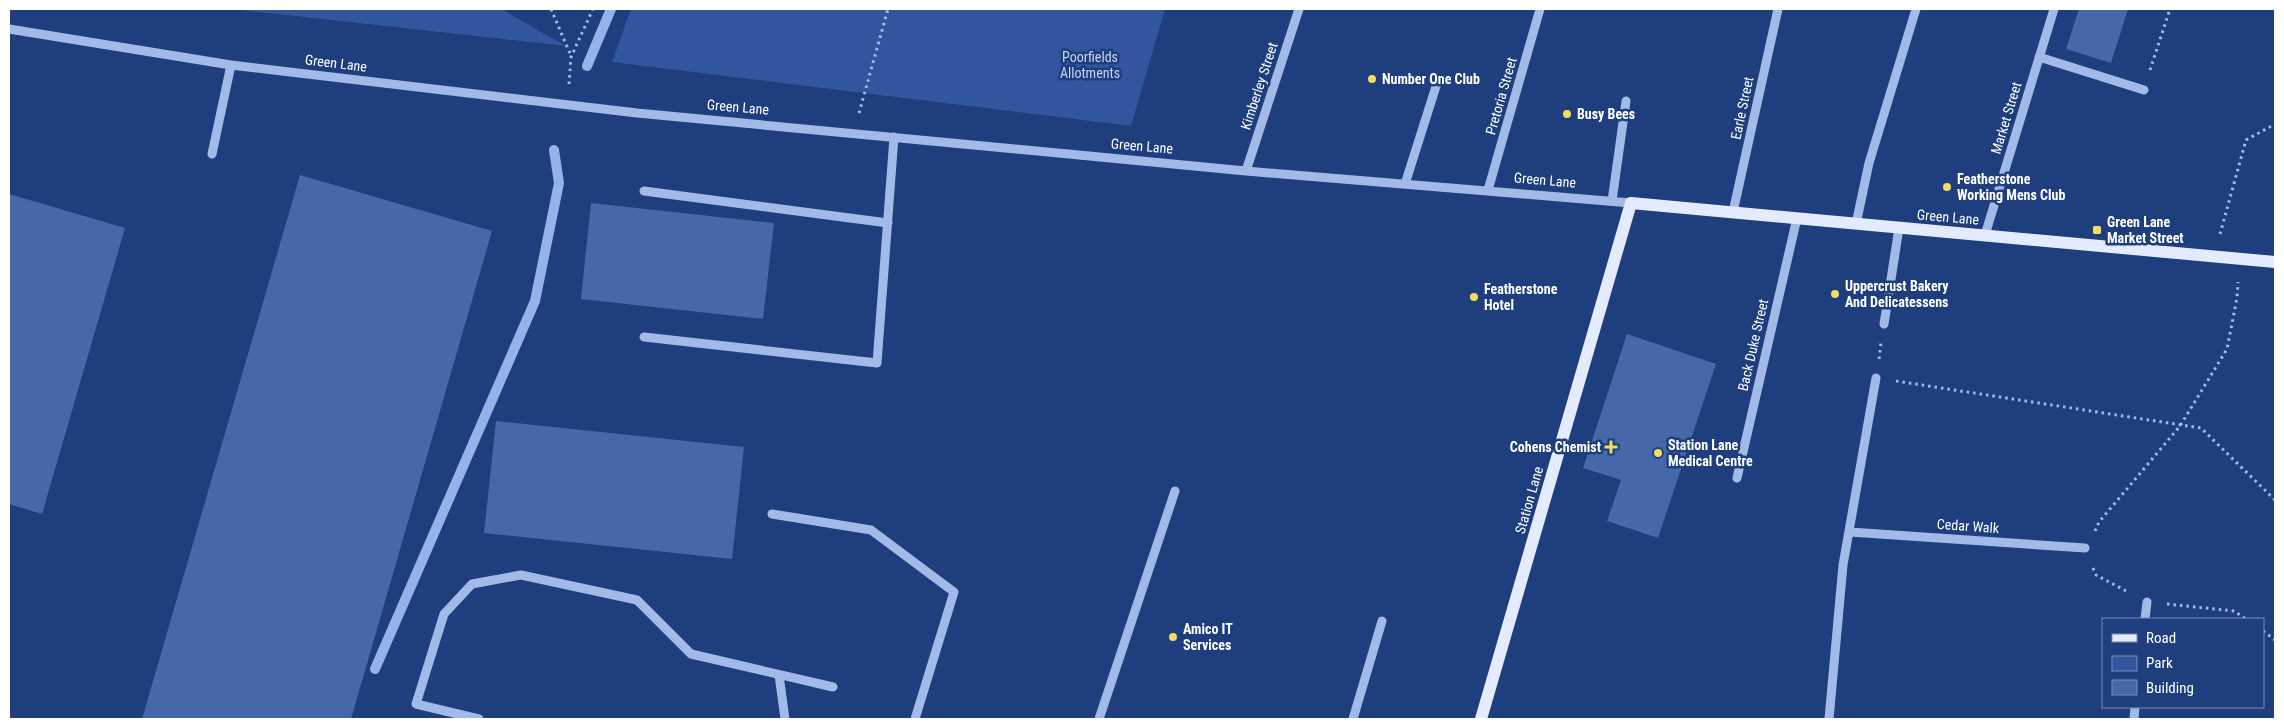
<svg xmlns="http://www.w3.org/2000/svg" width="2284" height="728" viewBox="0 0 2284 728" font-family="'Roboto Condensed',sans-serif">
  <rect width="100%" height="100%" fill="#1e3e7e"/>
  <path fill="#31569d" d="M231 9H501L566 46Z
    M631 9H1165L1131 126 612 62Z"/>
  <g fill="none" stroke-linecap="round" stroke-linejoin="round">
    <path stroke="#95b3e9" stroke-width="10" d="M587 66 611 9
      M375 669 535 301 559 183 554 150"/>
  </g>
  <path fill="#4768a8" d="M2079 9H2128L2111 63 2066 49Z
    M300 175 492 231 351 719H142Z
    M9 194 125 228 42 514 9 504Z
    M591 203 774 223 763 319 581 299Z
    M1627 334 1716 364 1658 538 1607 521 1621 480 1583 468Z
    M496 421 744 447 732 559 484 533Z"/>
  <g fill="none" stroke-linecap="round" stroke-linejoin="round">
    <path stroke="#a2bae8" stroke-width="3" stroke-dasharray="2.5 4" stroke-linecap="butt" d="M551 9 571 56
      M2150 70 2170 9
      M569 84 571 57 593 9
      M859 113 888 9
      M2220 234 2246 140 2275 124
      M1879 359 1881 343
      M1896 381 2201 428 2275 500
      M2095 531 2099 522 2180 426 2227 349 2237 298 2238 282
      M2093 568 2096 575 2128 592
      M2167 604 2234 611 2246 619
      M2263 631 2275 640"/>
    <path stroke="#a2bae8" stroke-width="9" d="M9 29 231 65 637 113 1246 171 1631 203
      M2039 57 2144 90
      M212 154 231 65
      M1246 171 1299 9
      M1405 184 1438 80
      M1488 190 1540 9
      M644 191 888 223
      M1612 201 1626 101
      M1733 212 1778 9
      M1856 224 1869 163 1916 9
      M1985 235 2054 9
      M1884 324 1899 228
      M644 337 877 363 894 137
      M1737 478 1797 218
      M772 514 871 530 954 592 915 719
      M1850 532 2085 548
      M2145 619 2147 602
      M779 675 785 719
      M479 719 416 704 444 614 472 584 521 575 637 600 691 654 833 687
      M1099 719 1175 491
      M1353 719 1382 621
      M1829 719 1843 565 1876 378
      M2134 719 2135 707"/>
    <path stroke="#e4ebfe" stroke-width="12" d="M1481 719 1631 203 2275 262"/>
  </g>
  <g fill="#f6db61" stroke="#1e3e7e" stroke-width="2">
    <circle cx="1372" cy="79" r="5"/>
    <circle cx="1567" cy="114" r="5"/>
    <circle cx="1947" cy="187" r="5"/>
    <rect x="2092" y="225" width="10" height="10" rx="2.5"/>
    <circle cx="1835" cy="294" r="5"/>
    <circle cx="1474" cy="297" r="5"/>
    <path d="M1608.5 439.5h5v5h5v5h-5v5h-5v-5h-5v-5h5z"/>
    <circle cx="1658" cy="453" r="5"/>
    <circle cx="1173" cy="637" r="5"/>
  </g>
  <g text-anchor="middle" dominant-baseline="central" stroke-width="5" stroke-linejoin="round" paint-order="stroke">
    <g font-size="14" fill="#c6d6f6" stroke="#1e3e7e">
      <text x="1090" y="57">Poorfields<tspan x="1090" dy="16">Allotments</tspan></text>
    </g>
    <g font-size="14" fill="#fff" stroke="#1e3e7e">
      <text transform="translate(336 63) rotate(7)">Green Lane</text>
      <text transform="translate(1259 86) rotate(-72)">Kimberley Street</text>
      <text transform="translate(1501 96) rotate(-74)">Pretoria Street</text>
      <text transform="translate(738 107) rotate(5)">Green Lane</text>
      <text transform="translate(1742 108) rotate(-78)">Earle Street</text>
      <text transform="translate(2006 118) rotate(-73)">Market Street</text>
      <text transform="translate(1142 146) rotate(5)">Green Lane</text>
      <text transform="translate(1545 180) rotate(5)">Green Lane</text>
      <text transform="translate(1948 217) rotate(5)">Green Lane</text>
      <text transform="translate(1753 345) rotate(-77)">Back Duke Street</text>
      <text transform="translate(1529 500) rotate(-74)">Station Lane</text>
      <text transform="translate(1968 526) rotate(4)">Cedar Walk</text>
    </g>
    <g font-size="14" font-weight="bold" fill="#fff" stroke="#1e3e7e" text-anchor="start">
      <text x="1382" y="79">Number One Club</text>
      <text x="1577" y="114">Busy Bees</text>
      <text x="1957" y="179">Featherstone<tspan x="1957" dy="16">Working Mens Club</tspan></text>
      <text x="2107" y="222">Green Lane<tspan x="2107" dy="16">Market Street</tspan></text>
      <text x="1845" y="286">Uppercrust Bakery<tspan x="1845" dy="16">And Delicatessens</tspan></text>
      <text x="1484" y="289">Featherstone<tspan x="1484" dy="16">Hotel</tspan></text>
      <text x="1668" y="445">Station Lane<tspan x="1668" dy="16">Medical Centre</tspan></text>
      <text x="1601" y="447" text-anchor="end">Cohens Chemist</text>
      <text x="1183" y="629">Amico IT<tspan x="1183" dy="16">Services</tspan></text>
    </g>
  </g>
  <rect width="2284" height="728" fill="none" stroke="#ffffff" stroke-width="20"/>
  <rect x="2102" y="618" width="162" height="90" fill="#1e3e7e" stroke="#788bb2"/>
  <rect x="2112" y="634" width="25" height="8" fill="#e4ebfe" stroke="#788bb2"/>
  <text x="2146" y="643" font-size="15" fill="#ffffff">Road</text>
  <rect x="2112" y="656" width="25" height="15" fill="#31569d" stroke="#788bb2"/>
  <text x="2146" y="668" font-size="15" fill="#ffffff">Park</text>
  <rect x="2112" y="680" width="25" height="15" fill="#4768a8" stroke="#788bb2"/>
  <text x="2146" y="693" font-size="15" fill="#ffffff">Building</text>
</svg>
